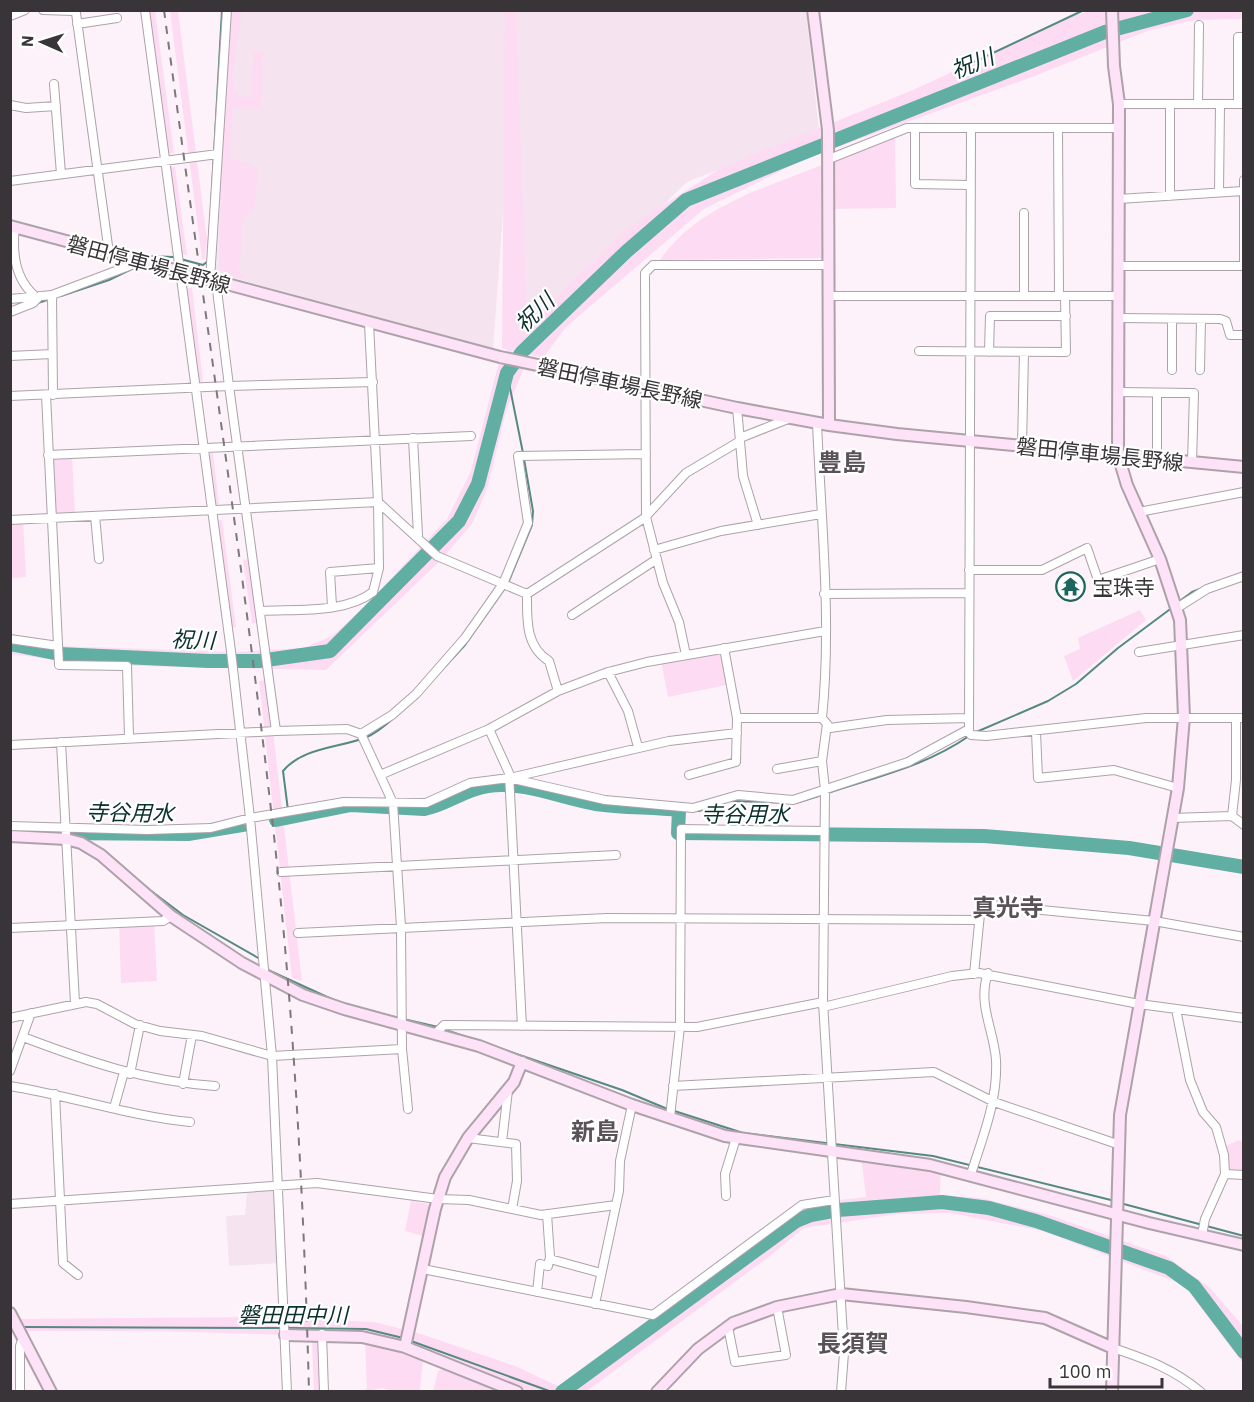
<svg xmlns="http://www.w3.org/2000/svg" width="1254" height="1402" viewBox="0 0 1254 1402" font-family="'IBM Plex Sans','Noto Sans JP',sans-serif">
  <rect width="100%" height="100%" fill="#fdf2fa"/>
  <path fill="#f5e3f0" d="M230 11H509V130L493 350 216 273Z
    M514 11H806L819 130 687 182 506 358 520 142Z
    M277 1189 281 1263 229 1266 226 1216 245 1215 247 1191Z"/>
  <path fill="#fddbf3" d="M1094 10 1243 11V19L1195 20 1150 30 1032 77 807 158 704 209 566 327 543 358 502 348 505 11H516L527 324 629 228 719 169 913 90 1076 15Z
    M148 11H155L174 153 167 154Z
    M170 11H178L207 240 205 259H202Z
    M233 11H242L232 77 234 91 239 96 251 97 254 52H263L261 109 233 108 230 159 252 165 258 170 255 207 243 219 240 263 239 266 235 264 245 279 219 270 225 95Z
    M895 134 896 208 828 209V176L822 258 660 260C698 205 768 187 827 163 850 154 872 143 895 134Z
    M169 167H175L187 255 182 254Z
    M185 288H192L203 381 197 383Z
    M502 350 525 366 507 408 487 489 472 524 441 560 326 670 92 665 11 654 10 638 56 646 234 652 304 648 332 636 363 608 447 519 471 471Z
    M213 453 219 504 212 505 206 455Z
    M72 456 75 514 55 515 52 457Z
    M23 519 26 577 11 578V520Z
    M222 520 236 627 228 629 214 521Z
    M250 559 259 622 252 624 243 560Z
    M1140 610 1146 620 1073 681 1064 656 1080 649 1078 638Z
    M724 648 731 684 668 697 661 661Z
    M267 680 302 981 292 978 259 681Z
    M154 922 157 981 121 983 119 923Z
    M1238 1140 1243 1142V1175L1225 1174 1222 1148Z
    M861 1155 941 1167 940 1195 981 1198 1049 1215 1166 1256 1210 1288 1243 1326 1244 1365 1184 1285 1043 1231 950 1213 898 1214 804 1228 766 1259 587 1391H515L405 1347 289 1335 162 1331H11L10 1316 14 1319 267 1317 374 1322 421 1334 515 1366 558 1386 805 1204 866 1197Z
    M411 1201 430 1204 423 1236 405 1231Z
    M312 1339 322 1340 324 1391H314Z
    M365 1342 391 1347 423 1359 420 1391H392L382 1388 362 1392 367 1388Z
    M448 1367 511 1392H433L438 1371Z"/>
  <g fill="none" stroke-linecap="round" stroke-linejoin="round">
    <path stroke="#558982" stroke-width="2" d="M974 62 1084 10
      M146 260 149 256 173 257 203 265 208 261 222 10
      M61 296 109 280 142 264
      M38 303 50 299
      M507 373 523 453
      M508 583 532 525 533 511 524 459
      M1177 603 1192 592 1239 574
      M439 673 465 645 505 588
      M974 733 1048 701 1076 684 1118 648 1173 607
      M828 793C876 777 926 766 969 736
      M731 801 796 803 822 795
      M682 811H699L711 807
      M289 818 283 771C303 747 340 748 367 737 376 733 387 724 395 717
      M80 835 92 844
      M121 865 132 876
      M146 887 183 915 260 959
      M267 967 268 970 336 1001
      M373 1012 438 1027
      M443 1029 622 1090 665 1108 743 1133 933 1156 1115 1201
      M1120 1203 1244 1236
      M23 1327 281 1328
      M10 1328H11
      M287 1328 366 1329 403 1338
      M411 1341 552 1392"/>
    <path stroke="#61aea2" stroke-width="14" d="M10 644 59 654 208 661H259L330 651 459 521 478 484 507 373 522 352 627 251 686 200 1105 32 1187 10
      M276 820 351 805 424 809C446 805 465 789 488 786 526 781 560 798 596 804 623 808 652 807 679 810L678 833 984 836 1129 848 1244 867
      M53 833 188 834 248 824
      M562 1392 796 1221 811 1215 838 1210 942 1202 989 1208 1036 1221 1169 1268 1194 1286 1244 1352"/>
    <defs>
      <path id="street" d="M43 10 74 11 76 13 109 253
        M145 10 231 651 250 818 272 1056 287 1392
        M10 16 25 10
        M77 24 117 18
        M54 84 61 174
        M1119 104H1244
        M1198 104 1199 25
        M1238 104V37H1244
        M10 105 26 108 56 106
        M915 128V184L970 185
        M971 128 969 732 971 735 986 736 1146 718H1244
        M1058 128 1059 296
        M829 159 907 128H1119
        M1244 180V264
        M10 181 218 154
        M1219 192 1220 104
        M1170 196V104
        M1119 199 1243 191
        M15 227C12 252 15 279 35 296
        M1118 266H1244
        M210 280 227 10
        M52 295 53 395
        M828 296H1118
        M1024 296V213
        M10 299 52 295 129 266 136 260
        M10 312 33 303 40 296
        M1118 318 1220 319 1226 321 1230 335H1244
        M1172 319V370
        M919 351 1066 352 1065 296
        M989 352 990 316H1066
        M10 356 52 354
        M1200 370 1201 319
        M1118 392 1194 393 1192 463
        M46 395 59 665 127 666 129 737
        M10 396 229 386 216 282
        M817 423C821 519 832 623 822 718L827 724 822 761 825 790 823 1002 844 1353 841 1392
        M413 438 418 535
        M740 438 788 419
        M740 441 743 476 758 525
        M1022 446 1024 352
        M48 455 471 436
        M1157 460V393
        M1139 512 1244 492
        M648 514 686 473 740 441 737 408
        M95 516 99 559
        M10 520 378 502 437 556 527 594
        M654 550 721 531 821 514
        M969 570H1042L1087 548 1098 580 1160 559
        M824 594 969 593
        M332 606 330 572 379 568
        M1177 608 1207 589 1244 576
        M261 611C297 609 344 614 373 592L379 568 378 502 369 324
        M572 615 657 559
        M10 639 58 646
        M1139 652 1244 635
        M686 655 679 622 663 583 646 517 645 273 653 265H828
        M608 672 628 711 638 747
        M558 691 549 661C525 646 527 619 527 594L646 517
        M737 718H822
        M827 724 830 728 887 720 968 718
        M489 729 509 773 522 1026
        M276 731 229 386 373 382
        M1036 732 1038 778 1114 770 1178 788
        M361 734 392 715 416 694 465 638 503 584 528 523 518 456 646 454
        M61 742 75 1003
        M10 745 276 731 347 729 361 734 393 803 401 927 402 1049 408 1109
        M777 769 822 761
        M380 775 489 729 558 691 608 672 647 662 825 631
        M689 775 736 762 737 718 724 648
        M514 777 669 741 737 733
        M1232 816 1236 780V718
        M1172 818 1232 816 1244 825
        M10 826 147 830 211 828 250 818 344 802 426 803 470 783 509 778 605 800 693 808 738 795 793 800 908 762 969 729
        M281 872 616 855
        M10 928 163 921 171 916
        M298 933 607 918 979 920
        M974 974 981 904 1154 921 1244 937
        M823 1007 952 976 979 973 1139 1004 1244 1018
        M1176 1009 1190 1080 1203 1112 1216 1127 1224 1155 1225 1174 1205 1219 1202 1235
        M10 1018 86 1002 97 1004 135 1024 160 1031 202 1036 272 1056 402 1049
        M436 1033 444 1025 697 1027 823 1002
        M23 1037C89 1062 144 1081 215 1086
        M10 1071 31 1013
        M130 1074 140 1025
        M183 1084 192 1035
        M10 1086C71 1096 129 1116 190 1122
        M673 1086 934 1072 994 1102 1117 1144
        M55 1094 63 1263 78 1275
        M114 1108 124 1072
        M670 1117 680 1027 681 829 824 831
        M468 1138 516 1144 517 1181 512 1209
        M502 1142 508 1090
        M971 1174C983 1136 998 1100 996 1060 994 1030 977 1004 988 973
        M1225 1174 1244 1175
        M726 1196 725 1174 736 1138
        M10 1204 317 1183 438 1199 469 1200 541 1215 616 1205
        M550 1259 601 1273
        M423 1269 653 1315 802 1205 834 1200
        M537 1292 540 1264 548 1266 550 1257 547 1214
        M595 1304 619 1191 620 1161 632 1105
        M728 1327 735 1362 786 1355 777 1307
        M322 1334 324 1392
        M1113 1348C1148 1360 1172 1368 1201 1392
        M20 1392V1346L23 1338"/>
      <path id="secondary" d="M813 10 828 130 829 425
        M1112 10 1114 66 1119 104 1118 455 1127 485 1160 559 1180 620 1184 717 1178 788 1120 1115 1112 1392
        M10 226 500 357 737 408 829 425 897 434 1244 467
        M10 836 66 839 81 843 101 855 171 916 242 963 303 995 344 1009 479 1046 632 1105 725 1136 930 1165 1149 1223 1244 1245
        M10 1313 51 1392
        M285 1335 362 1337 405 1347 517 1392
        M405 1347 435 1209 445 1177 468 1138 514 1082 522 1062
        M657 1392 698 1349 733 1323 777 1307 841 1294 966 1307 1045 1318 1113 1348"/>
    </defs>
    <use href="#street" stroke="#ada2aa" stroke-width="10"/>
    <use href="#secondary" stroke="#ada2aa" stroke-width="14"/>
    <use href="#street" stroke="#fff" stroke-width="8"/>
    <use href="#secondary" stroke="#fee2f7" stroke-width="10"/>
    <path stroke="#7e777c" stroke-width="2" stroke-dasharray="8 8" stroke-linecap="butt" d="M164 10C200 283 242 554 273 827 294 1014 304 1204 309 1392"/>
  </g>
  <defs>
    <symbol id="temple-ring" viewBox="-11 -11 22 22"><circle r="9.5" fill="#fff" stroke="#1d665d" stroke-width="1.5"/><path d="M0-6L5-2H3V0L6.5 2.5H4V6H1.5V3h-3V6H-4V2.5H-6.5L-3 0V-2H-5Z" fill="#1d665d"/></symbol>
  </defs>
  <g fill-rule="evenodd">
    <use href="#temple-ring" x="1054" y="570" width="33" height="33"/>
  </g>
  <g text-anchor="middle" dominant-baseline="central" stroke-width="4.5" stroke-linejoin="round" paint-order="stroke">
    <g font-size="21" fill="#383437" stroke="#fff">
      <text transform="translate(149 264) rotate(15)">磐田停車場長野線</text>
      <text transform="translate(620 383) rotate(12)">磐田停車場長野線</text>
      <text transform="translate(1100 454) rotate(6)">磐田停車場長野線</text>
    </g>
    <g font-size="21" fill="#383437" stroke="#fff" text-anchor="start">
      <text x="1092" y="587">宝珠寺</text>
    </g>
    <g font-size="22" font-style="italic" fill="#0b312c" stroke="#fff">
      <text transform="translate(972 63) rotate(-22)">祝川</text>
      <text transform="translate(534 312) rotate(-44)">祝川</text>
      <text transform="translate(193 639) rotate(2)">祝川</text>
      <text transform="translate(130 812) rotate(1)">寺谷用水</text>
      <text x="745" y="813">寺谷用水</text>
      <text x="293" y="1314">磐田田中川</text>
    </g>
    <g font-size="24" font-weight="bold" fill="#5b5258" stroke="#fff">
      <text x="842" y="462">豊島</text>
      <text x="1008" y="907">真光寺</text>
      <text x="595" y="1131">新島</text>
      <text x="853" y="1343">長須賀</text>
    </g>
  </g>
  <rect width="1254" height="1402" fill="none" stroke="#383437" stroke-width="24"/>
  <g transform="translate(42 42) rotate(273)" stroke="#ffffff" stroke-width="4.5" paint-order="stroke">
  <path d="M0-4.5L10 22L0 15L-10 22Z" fill="#383437"/>
  <text y="-9" font-size="16" font-weight="bold" text-anchor="middle" fill="#383437">N</text>
  </g>
  <path d="M1050 1378v9h112v-9" fill="none" stroke="#383437" stroke-width="3"/>
  <text x="1059" y="1378" font-size="18" fill="#383437" stroke="#ffffff" stroke-width="4.5" paint-order="stroke">100 m</text>
</svg>
